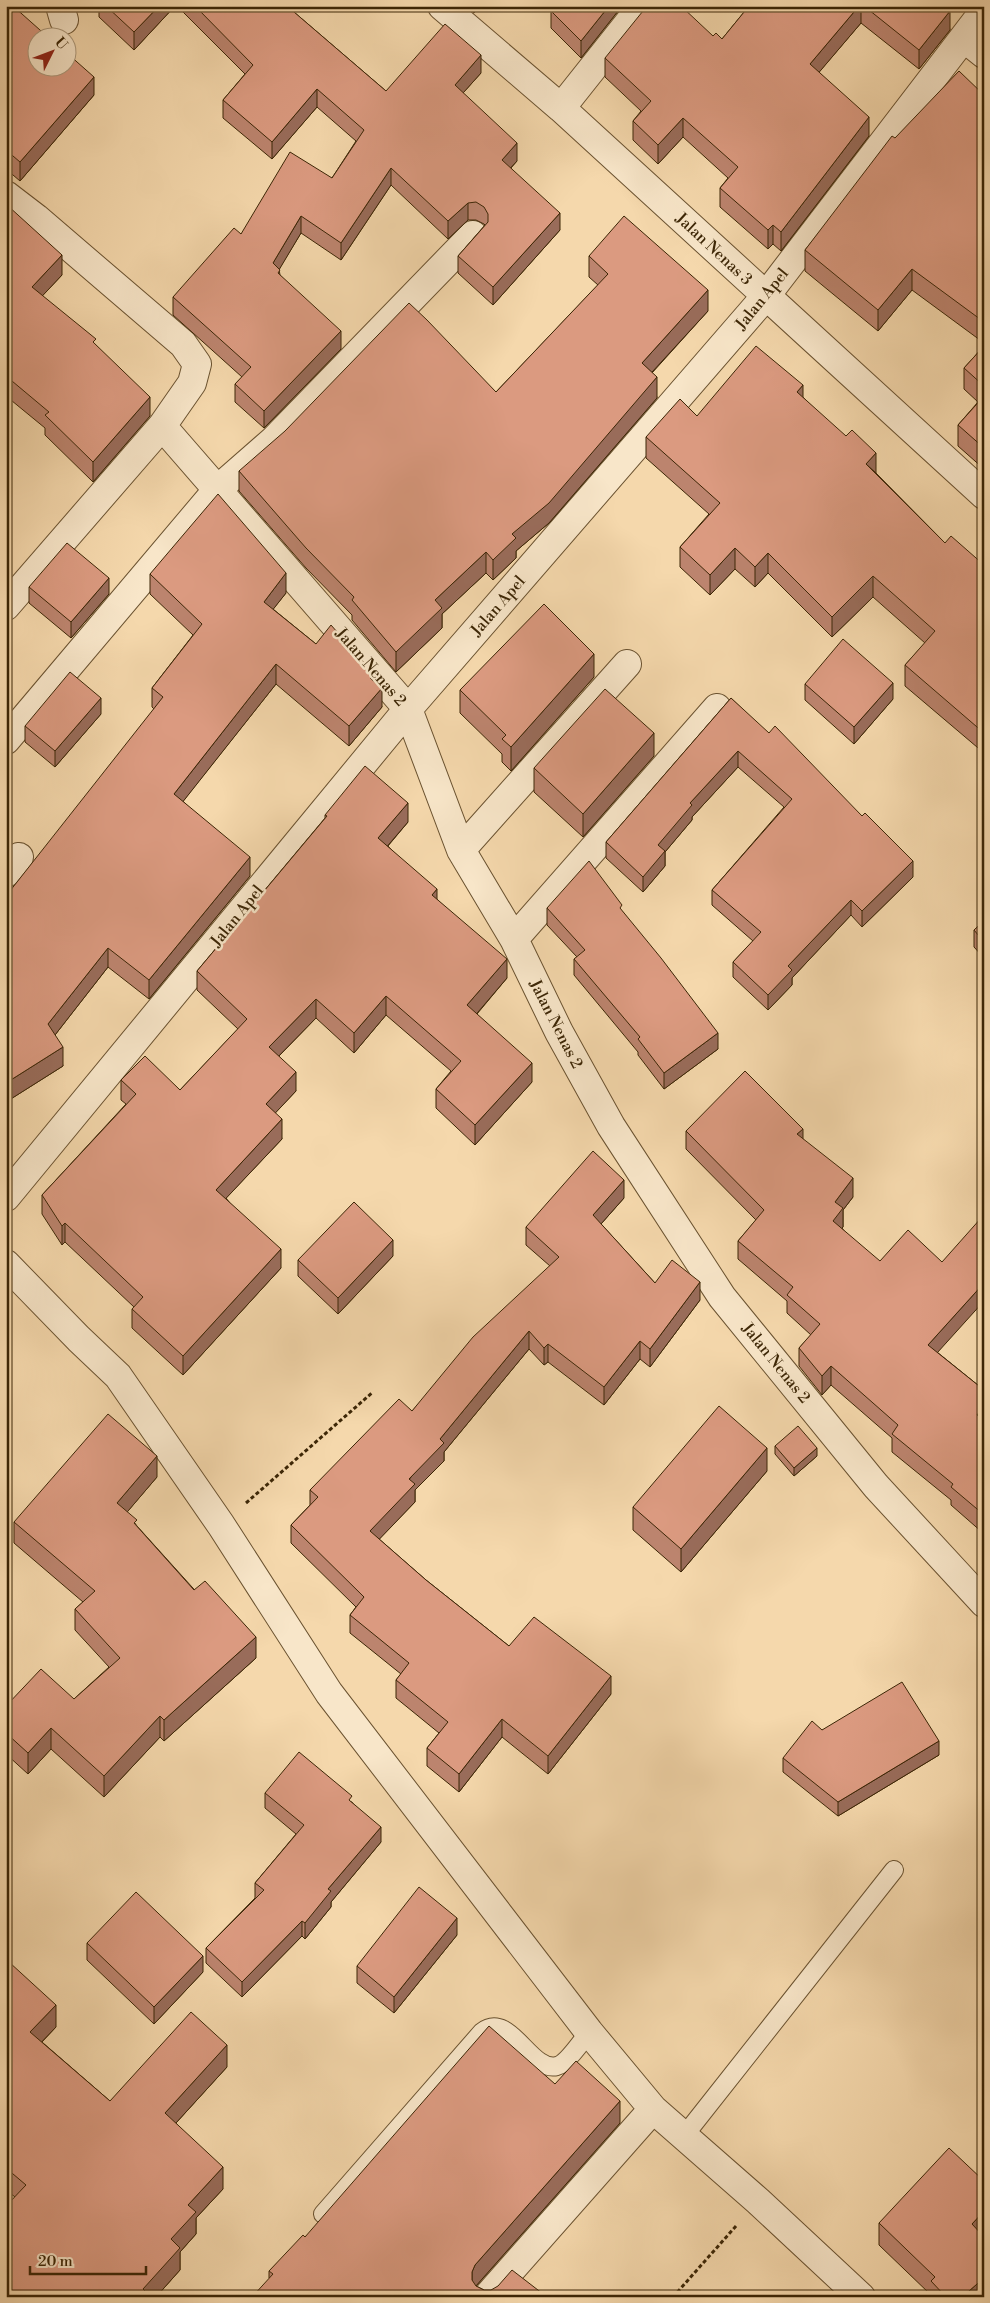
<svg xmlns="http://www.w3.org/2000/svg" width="990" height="2303" viewBox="0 0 990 2303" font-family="'Libre Bodoni',serif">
  <rect width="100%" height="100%" fill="#f5d8ac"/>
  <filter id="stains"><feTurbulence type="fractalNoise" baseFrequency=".004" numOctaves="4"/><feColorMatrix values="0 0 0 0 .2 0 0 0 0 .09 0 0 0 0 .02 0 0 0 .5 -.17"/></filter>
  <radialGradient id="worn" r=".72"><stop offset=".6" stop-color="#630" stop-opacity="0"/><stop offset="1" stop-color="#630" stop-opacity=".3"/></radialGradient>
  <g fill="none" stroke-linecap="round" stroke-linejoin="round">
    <defs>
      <path id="service" d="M684 2136 894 1870
        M323 2214 482 2032C510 2010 530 2073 557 2066 566 2064 583 2040 589 2032"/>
      <path id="minor" d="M60 6 64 20
        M442 6 561 108 984 495
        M964 38 984 54
        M561 108 642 6
        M6 195 36 218 183 344 197 364 192 383 162 426 6 606
        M162 426 408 709 461 850 514 939 559 1032 611 1126 722 1297 876 1486 984 1603
        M6 740 218 489 274 440 473 235
        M461 850 627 664
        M6 873 19 857
        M514 939 717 708
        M6 1197 408 709 765 297 984 11
        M6 1264 79 1339 118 1376 221 1525 329 1693 589 2032 653 2109 758 2201 861 2297
        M487 2297 653 2109"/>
    </defs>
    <use href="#service" stroke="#6a5230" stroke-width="20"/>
    <use href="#minor" stroke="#6a5230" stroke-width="30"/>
    <path stroke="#3c2606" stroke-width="3" stroke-dasharray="4 2.5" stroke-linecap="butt" d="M246 1503 373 1392
      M673 2297 736 2226"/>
    <use href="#service" stroke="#f8e6c9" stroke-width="18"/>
    <use href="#minor" stroke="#f8e6c9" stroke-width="28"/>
  </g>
  <path fill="#bc846e" stroke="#3c2606" d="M99 6H175L134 50 99 17Z
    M177 6H287L386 91 481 73 463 93 517 161 511 168 560 230 493 305 458 273V256L485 225 484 224 476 220H468L448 239 391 185 341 260 301 233 279 269 280 275 341 349 264 428 235 402V384L242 377 173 315V297L241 234 332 178 356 141 317 107 272 159 223 118V100L245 74Z
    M466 6H481L474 13Z
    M556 6H622L581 58 551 28V11Z
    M749 6H944L950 30 919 69 861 23 819 72 869 136 781 251 773 244 768 249 720 207V188L728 178 683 137 658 164 633 140V121L641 111 605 77V58L713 36 722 39Z
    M6 12 94 95 20 181 6 169Z
    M984 95V343L912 290 878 331 805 271V250L895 138Z
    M6 206 62 275 42 296 96 345 150 416 93 482 45 435V428L6 396Z
    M589 256 708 311 652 373 657 398 549 523 516 551V558L493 580 486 573 442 614V628L396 672 352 620V615L306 568 239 491V471L496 392 598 285 589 277Z
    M984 346V469L958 446V425L978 402 964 389V368Z
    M803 397 876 473 945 543 984 565V753L905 686V665L925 643 873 597 832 637 768 573 755 587 735 569 710 595 680 567V547L709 514 646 458V437L697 416Z
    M150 574 286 593 273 609 316 644 374 681 382 707 349 746 276 684 183 801 250 876 149 999 108 967 55 1035 63 1066 6 1102 154 709 152 707V688L193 635 150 594Z
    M29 587 109 594 71 638 29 603Z
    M594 677 511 771 502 762V754L460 713V690Z
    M805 684 893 699 854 744 805 700Z
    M731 698 913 877 862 927 851 915 792 978V985L768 1010 733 977V962L753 941 712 905V890L784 807 738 767 692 817V820L665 852V866L643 892 606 858V842Z
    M101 714 55 767 25 742V726Z
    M654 756 583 837 534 792V768Z
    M325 815 408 822 388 846 437 899 507 978 477 1014 532 1082 475 1145 436 1108V1089L451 1071 386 1015 354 1053 316 1018 279 1056 296 1091 275 1113 282 1139 226 1198 281 1268 183 1375 132 1328V1309L134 1307 65 1242 62 1245 42 1214V1195L126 1104 121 1100V1080L180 1090 238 1029 197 990V971L325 818Z
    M547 908 622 911 718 1049 664 1089 638 1055V1052L574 975V959L577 957 547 925Z
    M984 921V958L974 947V930Z
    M686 1131 803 1139 853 1197 843 1210V1227L842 1228 937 1352 984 1390 983 1533 951 1505V1500L892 1452V1438L831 1385 822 1395 799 1366V1348L811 1335 787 1313V1301L738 1259V1241L756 1220 686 1149Z
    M624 1198 601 1224 655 1283 700 1300 650 1367 640 1359 604 1405 548 1362 544 1365 529 1349 444 1452V1461L415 1490V1502L379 1539 426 1580 509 1646 611 1694 548 1774 502 1737 459 1792 427 1766V1748L439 1733 396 1698V1680L401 1674 350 1633V1615L356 1607 291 1543V1525L310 1505V1490L412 1411 550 1266 526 1245V1227Z
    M393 1256 338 1314 298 1276V1260Z
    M775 1446 817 1456 794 1476 775 1454Z
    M767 1471 681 1572 633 1530V1507Z
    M157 1477 127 1512 137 1526 256 1658 164 1741 160 1737 104 1797 51 1749 28 1774 6 1754V1706L74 1699 109 1667 75 1630V1609L83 1602 14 1543V1522Z
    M822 1730 939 1755 838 1816 783 1772V1758Z
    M265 1793 352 1802 381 1842 331 1902V1907L305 1939 302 1936 242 1997 206 1963V1948L255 1898V1883L296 1834 265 1808Z
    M457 1935 394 2013 357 1983V1966Z
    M87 1943 203 1972 154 2024 87 1960Z
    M6 1965 56 2027 42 2042 110 2101 227 2067 176 2123 223 2189 196 2218V2234L180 2252V2270L156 2297H6V2206L15 2197 6 2190Z
    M555 2084 620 2123 476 2286 484 2290 269 2278V2271L305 2237Z
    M984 2181V2233L982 2235 984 2297H931V2295L879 2245V2223Z"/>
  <path fill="#996c5a" stroke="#3c2606" d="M159 6H175L134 50V32Z
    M474 6H481L474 13Z
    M609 6H622L581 58V41Z
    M859 6H861V23L810 83V64Z
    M950 11V30L919 69V50Z
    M481 55V73L455 102V85Z
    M94 77V95L20 181V162Z
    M317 89V107L272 159V142Z
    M869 117V136L781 251V232Z
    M683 118V137L658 164V145Z
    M517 143V161L502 177V160Z
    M391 168V185L341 260V243Z
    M468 203V220L448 239V221Z
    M560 213V230L493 305V287Z
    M301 216V233L273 280V263Z
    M773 225V244L768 249V230Z
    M62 255V275L32 307V287Z
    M912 269V290L878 331V310Z
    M708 290V311L642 383V363Z
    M341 331V349L264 428V411Z
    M657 377V398L549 523 516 551V558L493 580V560L512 534Z
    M803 385V406L797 392Z
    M150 397V416L93 482V462Z
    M876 453V473L866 464Z
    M735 548V569L710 595V575Z
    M486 552V573L442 614V628L396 672V652L435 600Z
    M768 553V573L755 587V567Z
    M286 573V593L264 621V602Z
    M873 576V597L832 637V617Z
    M109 578V594L71 638V622Z
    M594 654V677L511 771V747Z
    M276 664V684L174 813V794Z
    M374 674V694L370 678Z
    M893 683V699L854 744V727Z
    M382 688V707L349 746V726Z
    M9 692V712L6 716V696Z
    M101 698V714L55 767V751Z
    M654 733V756L583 837V814Z
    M738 751V767L692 817V820L665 852V866L643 892V877L658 845 690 803Z
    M408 803V822L378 857V838Z
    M250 857V876L149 999V980Z
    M913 861V877L862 927V911Z
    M437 889V908L432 895Z
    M851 900V915L792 978V985L768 1010V995L788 966Z
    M108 948V967L48 1044V1024Z
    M507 959V978L467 1025V1005Z
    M386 996V1015L354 1053V1033Z
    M316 999V1018L269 1066V1047Z
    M718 1033V1049L664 1089V1073Z
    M63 1047V1066L6 1102V1083Z
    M532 1063V1082L475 1145V1125Z
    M296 1072V1091L266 1123V1104Z
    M282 1119V1139L216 1209V1190Z
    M803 1129V1147L797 1134Z
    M853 1178V1197L843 1210V1227L833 1239V1221L835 1202Z
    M624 1180V1198L593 1233V1215Z
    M65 1223V1242L62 1245V1226Z
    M393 1240V1256L338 1314V1298Z
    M281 1249V1268L183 1375V1356Z
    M700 1282V1300L650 1367V1349Z
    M984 1283V1301L928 1363V1345Z
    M529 1331V1349L444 1452V1461L415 1490V1502L370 1549V1531L440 1439Z
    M640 1341V1359L604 1405V1387Z
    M548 1344V1362L544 1365V1348Z
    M831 1366V1385L822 1395V1376Z
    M984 1406V1425L977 1415Z
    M767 1448V1471L681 1572V1549Z
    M817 1448V1456L794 1476V1468Z
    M157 1456V1477L117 1524V1503Z
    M984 1513V1532L983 1533V1514Z
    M256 1637V1658L164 1741V1720Z
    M611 1676V1694L548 1774V1756Z
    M160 1716V1737L104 1797V1776Z
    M502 1719V1737L459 1792V1774Z
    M51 1728V1749L28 1774V1753Z
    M939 1741V1755L838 1816V1802Z
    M381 1827V1842L331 1902V1907L305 1939V1923L328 1889Z
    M457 1918V1935L394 2013V1997Z
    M302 1921V1936L242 1997V1982Z
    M203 1956V1972L154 2024V2007Z
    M56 2005V2027L30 2054V2032Z
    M227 2045V2067L165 2135V2113Z
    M620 2101V2123L475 2287 472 2294V2272L475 2265Z
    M223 2167V2189L196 2218V2234L180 2252V2270L156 2297H140L143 2289 171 2239 188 2205Z
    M984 2211V2233L972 2245V2224Z
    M984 2278V2297H962Z"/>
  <path fill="#db9a80" stroke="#3c2606" d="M11 6H13L49 38H38V68H68V54L94 77 20 162 6 150V12Z
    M106 6H159L134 32Z
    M195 6H287L386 91 445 24 481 55 455 85 517 143 502 160 560 213 493 287 458 256 488 222V214L484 207 476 202 468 203 448 221 391 168 341 243 301 216 273 263 280 270 278 273 341 331 264 411 235 384 251 367 173 297 234 228 241 234 290 152 332 178 364 130 317 89 272 142 223 100 253 65Z
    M556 6H609L581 41 551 11Z
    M647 6H681L713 36 716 33 722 39 749 6H859L810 64 869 117 781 232 773 225 768 230 720 188 738 167 683 118 658 145 633 121 651 101 605 58Z
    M864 6H944L950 11 919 50Z
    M959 71 984 95V322L912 269 878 310 805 250 892 136 895 138Z
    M7 205 62 255 32 287 96 339 93 342 150 397 93 462 45 415 49 412 6 376V206Z
    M624 216 708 290 642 363 657 377 549 503 512 534 516 538 493 560 486 552 435 600 442 608 396 652 352 600 354 597 306 548 239 471 285 431 409 303 427 320 496 392 608 274 589 256Z
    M756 346 803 385 797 392 846 436 852 430 876 453 866 464 945 543 951 536 984 565V733L905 665 935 631 873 576 832 617 768 553 755 567 735 548 710 575 680 547 720 503 646 437 680 399 697 416Z
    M984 346V386L964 368Z
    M984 396V448L958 425Z
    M218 494 286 573 264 602 316 644 331 625 374 674 370 678 382 688 349 726 276 664 174 794 250 857 149 980 108 948 48 1024 63 1047 6 1083V896L163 697 152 688 202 624 150 574Z
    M67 543 109 578 71 622 29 587Z
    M544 604 594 654 511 747 502 739 506 735 460 690Z
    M843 639 893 683 854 727 805 684Z
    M70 672 101 698 55 751 25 726Z
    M605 689 654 733 583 814 534 768Z
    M6 690 9 692 6 696Z
    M731 698 769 733 775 726 862 816 865 813 913 861 862 911 851 900 788 966 792 970 768 995 733 962 761 932 712 890 792 799 738 751 690 803 692 805 658 845 665 851 643 877 606 842Z
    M365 766 408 803 378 838 437 889 432 895 507 959 467 1005 532 1063 475 1125 436 1089 461 1061 386 996 354 1033 316 999 269 1047 296 1072 266 1104 282 1119 216 1190 281 1249 183 1356 132 1309 143 1297 65 1223 62 1226 42 1195 136 1094 121 1080 145 1056 180 1090 247 1019 197 971 327 816 325 815Z
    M589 861 622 905 620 908 661 958 718 1033 664 1073 638 1039 640 1037 574 959 585 950 547 908Z
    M984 921V942L974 930Z
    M745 1071 803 1129 797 1134 853 1178 835 1202 843 1208 833 1221 880 1261 908 1230 942 1262 982 1217 984 1218V1283L928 1345 984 1390V1406L977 1415 984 1421 983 1514 951 1487 953 1484 892 1434 898 1425 831 1366 822 1376 799 1348 820 1324 787 1295 793 1287 738 1241 764 1210 686 1131Z
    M593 1151 624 1180 593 1215 655 1283 672 1260 700 1282 650 1349 640 1341 604 1387 548 1344 544 1348 529 1331 440 1439 444 1443 409 1479 415 1484 370 1531 426 1580 509 1646 534 1617 611 1676 548 1756 502 1719 459 1774 427 1748 448 1722 396 1680 409 1663 350 1615 364 1597 291 1525 318 1497 310 1490 399 1399 412 1411 473 1337 559 1257 526 1227Z
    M354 1202 393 1240 338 1298 298 1260Z
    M719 1406 767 1448 681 1549 633 1507Z
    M108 1414 157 1456 117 1503 137 1520 134 1523 194 1590 205 1581 256 1637 164 1720 160 1716 104 1776 51 1728 28 1753 6 1733V1706L41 1669 74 1699 120 1658 75 1609 95 1591 14 1522Z
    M798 1426 817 1448 794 1468 775 1446Z
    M902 1682 939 1741 838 1802 783 1758 812 1721 822 1730Z
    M299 1752 352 1796 349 1800 381 1827 328 1889 331 1891 305 1923 302 1921 242 1982 206 1948 264 1890 255 1883 304 1825 265 1793Z
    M419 1887 457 1918 394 1997 357 1966Z
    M136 1892 203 1956 154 2007 87 1943Z
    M9 1962 56 2005 30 2032 110 2101 191 2012 227 2045 165 2113 223 2167 188 2205 196 2212 171 2239 180 2248 143 2289 145 2291 140 2297H13L6 2291V2206L26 2185 6 2168V1965Z
    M489 2026 555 2084 576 2061 620 2101 475 2265 472 2272V2280L476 2286 484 2290H491L498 2286 512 2270 547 2297H252L273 2274 269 2271 303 2235 305 2237Z
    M949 2148 984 2181V2211L972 2224 984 2237V2278L962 2297H946L931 2281 935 2277 879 2223Z"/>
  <g text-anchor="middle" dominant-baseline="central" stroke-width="5" stroke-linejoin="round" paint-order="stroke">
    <g font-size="16" fill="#3c2606" stroke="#f8e6c9">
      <text transform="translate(714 249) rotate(43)">Jalan Nenas 3</text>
      <text transform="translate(762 299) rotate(-51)">Jalan Apel</text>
      <text transform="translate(498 606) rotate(-49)">Jalan Apel</text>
      <text transform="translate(371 667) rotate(49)">Jalan Nenas 2</text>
      <text transform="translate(237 916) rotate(-51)">Jalan Apel</text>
      <text transform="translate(556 1024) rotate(63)">Jalan Nenas 2</text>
      <text transform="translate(776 1363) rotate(51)">Jalan Nenas 2</text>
    </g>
  </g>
  <rect width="990" height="2303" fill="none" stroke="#f5d8ac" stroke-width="25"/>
  <rect x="8" y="8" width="975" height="2288" fill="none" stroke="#3c2606" stroke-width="2.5"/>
  <rect x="12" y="12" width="965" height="2278" fill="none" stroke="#3c2606"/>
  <g transform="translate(52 52) rotate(48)"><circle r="24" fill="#f8e6c9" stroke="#ad997b"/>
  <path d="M0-4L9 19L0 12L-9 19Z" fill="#8f2418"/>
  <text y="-8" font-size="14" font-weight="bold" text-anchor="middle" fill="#3c2606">U</text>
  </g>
  <path d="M30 2266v8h116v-8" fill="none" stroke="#3c2606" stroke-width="2.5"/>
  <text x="38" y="2266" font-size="15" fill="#3c2606" stroke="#f8e6c9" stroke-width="4" paint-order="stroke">20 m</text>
  <rect width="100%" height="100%" filter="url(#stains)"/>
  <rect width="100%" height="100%" fill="url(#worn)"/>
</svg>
